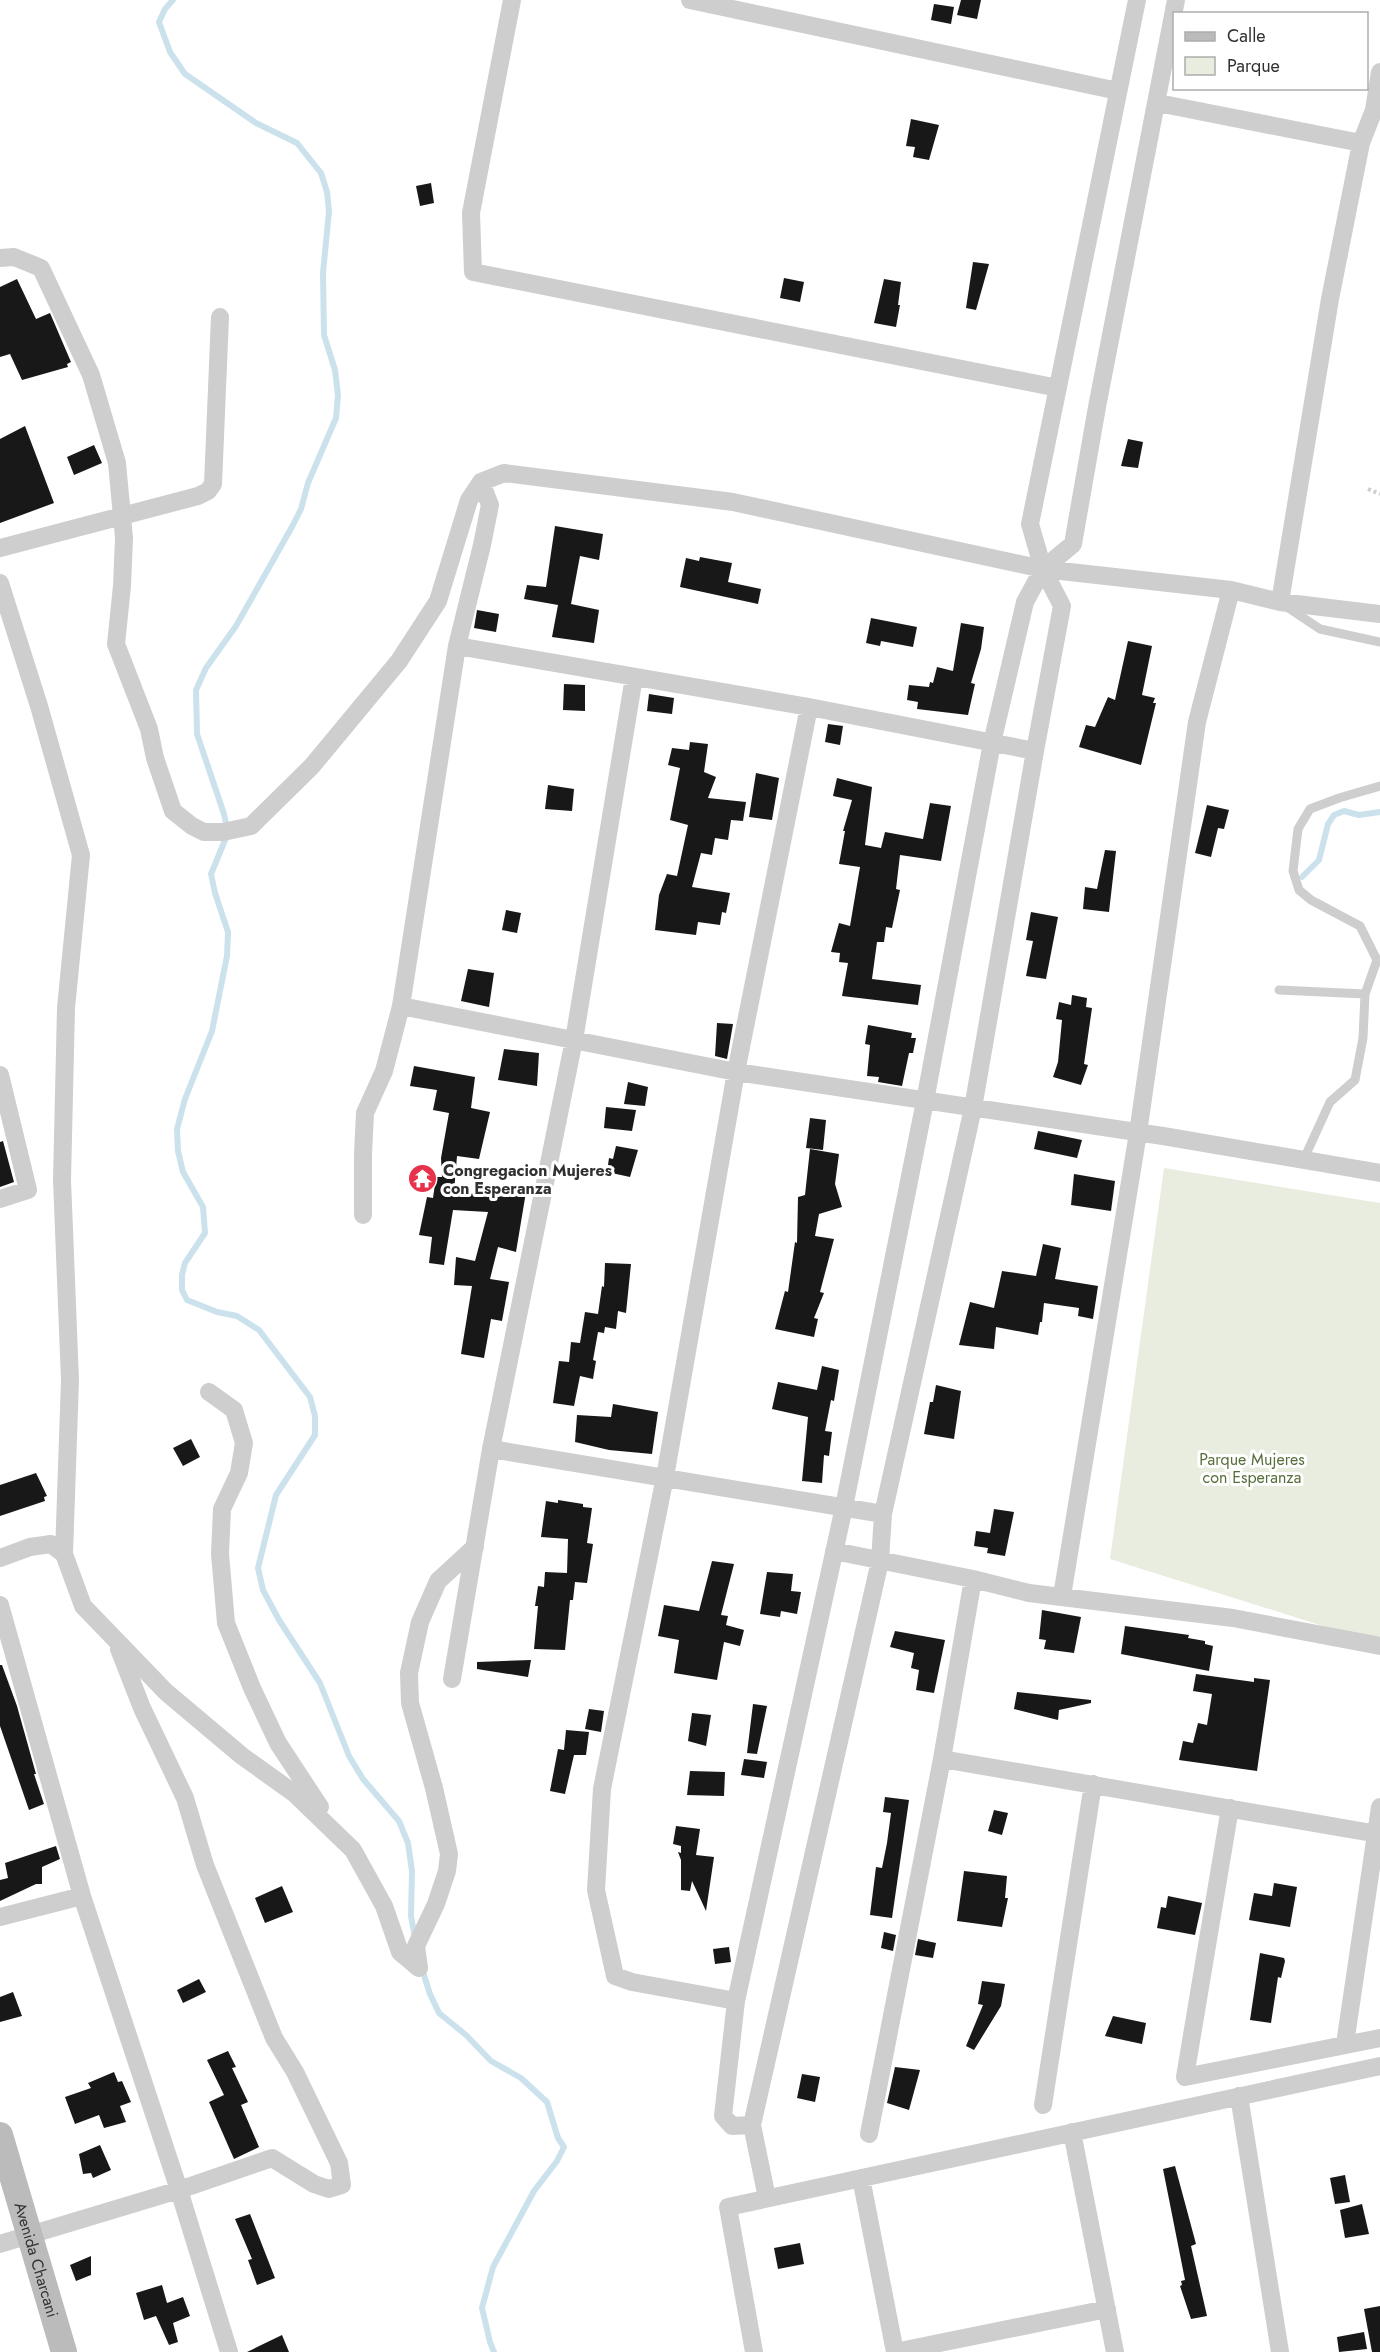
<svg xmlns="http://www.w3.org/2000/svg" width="1380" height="2352" viewBox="0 0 1380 2352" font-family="Jost,sans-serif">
  <rect width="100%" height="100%" fill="#fff"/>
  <path fill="#e8eddf" d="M1164 1168 1380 1203V1644L1110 1559Z"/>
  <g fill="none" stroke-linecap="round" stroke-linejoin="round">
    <path stroke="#cbe2ed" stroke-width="6" d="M173 0 165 9 159 22 170 52 185 74 256 123 297 143 321 173 327 192 329 211 323 273 324 335 335 370 338 395 336 418 308 483 301 509 293 525 236 626 206 668 196 690 197 734 224 814 228 833 211 874 215 893 228 932 227 956 212 1031 185 1099 177 1129 178 1151 183 1172 203 1207 205 1233 185 1263 182 1275V1290L187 1300 217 1312 237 1316 259 1330 310 1397 315 1416V1435L276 1495 258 1568 263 1590 279 1620 320 1683 349 1756 363 1779 399 1821 408 1843 412 1871 411 1916 415 1938
      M1302 877 1319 860 1328 824 1334 815 1344 811 1359 815 1380 812
      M422 1969 430 1994 439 2013 466 2035 491 2061 521 2078 547 2102 558 2138 564 2147 557 2161 534 2191 493 2267 482 2308 490 2342 494 2352"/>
  </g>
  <path fill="#181818" d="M961 0H981L977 19 957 15Z
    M934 4 954 7 951 24 931 20Z
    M911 119 939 125 929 160 913 157 915 147 906 146Z
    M431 183 434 203 420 206 416 186Z
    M973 262 989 264 976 310 966 308Z
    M784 278 804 282 800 302 780 298Z
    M17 279 36 319 50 313 71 362 67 364 68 367 22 380 10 354 0 357V287Z
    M884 279 901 282 898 305H900L896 327 874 323Z
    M25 426 54 503 0 523V439Z
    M1128 439 1143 442 1138 468 1121 466Z
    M94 445 102 463 74 475 67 457Z
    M555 526 603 534 599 560 580 556 571 604 599 610 594 643 552 637 558 605 524 599 527 585 546 587Z
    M700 557 732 563 728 582 761 589 758 604 680 587 686 558 699 561Z
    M477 610 499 614 496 632 474 628Z
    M871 618 917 627 913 647 881 641 880 646 866 643Z
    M961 623 984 627 981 649 971 683 975 684 968 715 917 709 918 702 907 700 909 685 929 687 930 682 933 683 937 667 953 671Z
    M1128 641 1152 646 1142 695 1155 698 1153 703H1156L1141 765 1079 747 1086 725 1095 727 1108 697 1115 700Z
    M564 684 585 685V711L563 710Z
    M649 694 674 698 672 714 647 711Z
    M828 724 843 726 840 745 825 742Z
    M690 742 708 744 704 772 716 777 708 798 746 802 743 821 731 820 728 840 715 838 712 855 701 853 692 887 730 893 726 913 722 912 720 925 698 922 696 935 655 930 659 895 667 874 677 876 688 825 670 820 680 768 668 765 672 748 689 750Z
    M756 773 779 778 772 820 749 817Z
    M837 778 872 787 865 845 881 848 885 832 923 839 930 803 951 806 941 861 900 855 896 889 900 890 892 928 886 927 884 942H877L872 979 921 985 918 1005 842 996 848 963 839 962 840 953 831 952 839 923 850 926 860 867 839 864 845 831H843L852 800 833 796Z
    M548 785 574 789 572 811 545 809Z
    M1207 805 1229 810 1224 829 1218 828 1211 857 1195 853Z
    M1105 850 1116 851 1109 912 1083 909 1085 887 1097 889Z
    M506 910 521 913 517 933 502 930Z
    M1031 912 1058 917 1046 979 1026 976 1033 941 1026 940Z
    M468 969 494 973 489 1007 461 1001Z
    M1072 995 1087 998 1086 1007 1092 1008 1084 1064 1088 1065 1081 1085 1053 1077 1058 1062 1062 1020 1056 1019 1059 1002 1071 1005Z
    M717 1023 733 1024 727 1059 715 1056Z
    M868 1025 912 1033 911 1038H916L913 1053H909L902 1086 878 1082 879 1077 867 1076 870 1045 865 1044Z
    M504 1049 539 1053 537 1086 498 1080Z
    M414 1066 475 1077 471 1108 490 1112 479 1159 457 1156 454 1192 509 1197 510 1190 526 1192 516 1252 498 1247 490 1279 509 1282 502 1321 491 1319 484 1358 461 1354 472 1286 454 1285 456 1257 475 1261 488 1212 453 1210 444 1265 429 1263 432 1237 419 1235 427 1197 433 1198 436 1177H442L441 1158 449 1113 433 1110 437 1090 410 1086Z
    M628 1082 648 1087 645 1106 624 1104Z
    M606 1107 636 1110 632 1131 604 1128Z
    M810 1118 826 1120 823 1150 806 1148Z
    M1038 1131 1082 1140 1077 1158 1034 1149Z
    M3 1141 14 1182 0 1187V1142Z
    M616 1146 638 1150 630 1177 607 1172 609 1158 613 1159Z
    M810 1149 839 1154 835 1184 842 1207 819 1214 815 1236 834 1239 820 1292 824 1293 814 1318 818 1319 814 1337 775 1329 785 1291 788 1292 795 1242 797 1243 798 1197 805 1195Z
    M1074 1174 1115 1181 1111 1211 1071 1205Z
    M1043 1244 1061 1248 1055 1279 1098 1286 1093 1319 1078 1316 1079 1308 1044 1303 1042 1322H1040L1038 1335 996 1327 994 1349 959 1345 970 1302 994 1308 1002 1271 1036 1276Z
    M605 1263 631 1264 626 1313 618 1311 616 1329 605 1327 604 1333 598 1332 593 1360 596 1361 593 1379 580 1376 574 1406 553 1403 559 1361 569 1362 571 1342 580 1343 585 1312 598 1314 602 1286 604 1287Z
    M822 1366 839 1370 834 1401 831 1400 825 1431 832 1432 829 1456 824 1455 822 1483 802 1481 808 1417 772 1409 778 1382 817 1390Z
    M936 1385 961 1391 954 1439 924 1434 930 1402H933Z
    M613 1404 658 1412 652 1454 609 1450 575 1442 577 1415 611 1417Z
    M191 1439 200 1457 183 1466 173 1448Z
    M36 1473 47 1496 44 1497 45 1501 0 1516V1485Z
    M558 1500 583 1504V1507L592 1508 587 1543 593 1544 587 1583 575 1582 573 1600H570L565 1650 534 1649 538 1606H535L538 1586 544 1587 545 1572 567 1573 568 1539 541 1537 546 1501 558 1503Z
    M994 1509 1014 1512 1005 1556 987 1553 988 1548 974 1546 976 1531 990 1533Z
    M712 1561 734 1564 721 1615 728 1616 726 1625 744 1630 740 1646 724 1642 717 1680 674 1673 679 1640 658 1636 664 1605 699 1611Z
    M767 1572 793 1574 791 1591 801 1592 797 1614 781 1611 780 1617 760 1614Z
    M1042 1610 1081 1617 1074 1653 1044 1649 1046 1640 1039 1639Z
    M1125 1626 1189 1635 1188 1638 1205 1641V1644L1213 1646 1209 1671 1121 1654Z
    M895 1631 945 1640 934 1693 916 1690 919 1670 911 1668 914 1653 890 1647Z
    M531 1660 528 1677 477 1669V1662Z
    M0 1665H2L17 1706 36 1774H34L44 1804 29 1810 0 1726Z
    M1196 1674 1254 1682V1678L1270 1680 1257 1771 1179 1760 1183 1741 1193 1743 1198 1723 1207 1725 1212 1694 1193 1691Z
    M1017 1692 1091 1700V1703L1059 1710 1058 1720 1014 1709Z
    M753 1704 767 1706 757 1754 747 1753Z
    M589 1709 604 1711 601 1732 585 1729Z
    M692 1713 711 1715 706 1746 688 1741Z
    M566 1730 589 1732 586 1755H574L565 1794 550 1791 558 1749 564 1750Z
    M744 1759 767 1762 764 1778 741 1775Z
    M690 1771 725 1772 724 1796 687 1795Z
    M885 1797 909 1800 892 1918 870 1915 876 1867 882 1868 887 1843 891 1813 883 1812Z
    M994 1810 1008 1813 1002 1835 988 1831Z
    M676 1826 700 1829 696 1855 714 1857 706 1911 692 1881 690 1891 681 1890V1860L678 1852 681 1853V1846L673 1844Z
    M56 1846 60 1859 42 1867V1884H36L0 1901V1880L8 1878 5 1863Z
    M964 1871 1007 1876 1005 1898H1008L1002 1927 957 1921Z
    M1274 1883 1297 1887 1290 1927 1249 1920 1254 1893 1272 1896Z
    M282 1886 293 1912 265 1923 255 1898Z
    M1168 1896 1202 1903 1195 1935 1157 1928 1161 1907 1166 1908Z
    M884 1932 896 1935 893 1951 881 1948Z
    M918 1939 936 1943 933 1958 915 1955Z
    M729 1947 731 1962 715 1964 713 1949Z
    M1260 1953 1284 1958 1285 1961 1281 1978 1278 1977 1271 2023 1250 2020Z
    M199 1979 206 1992 183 2003 177 1990Z
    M982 1981 1005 1984 1001 2006 974 2050 966 2046 983 2005 978 2004Z
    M13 1992 22 2016 0 2022V1997Z
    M1113 2016 1146 2023 1142 2044 1105 2036Z
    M228 2051 236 2067 232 2068 248 2102 241 2105 259 2147 234 2159 209 2102 224 2095 207 2060Z
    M895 2067 920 2070 909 2110 887 2103Z
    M114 2072 118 2082 122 2081 131 2102 120 2106 126 2122 104 2128 99 2115 75 2124 65 2097 91 2088 88 2083Z
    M802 2074 820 2077 815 2102 797 2098Z
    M100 2145 111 2170 93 2178 91 2173 83 2174 79 2154Z
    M1175 2166 1196 2244 1191 2246 1207 2316 1191 2319 1180 2286 1182 2285 1181 2281 1185 2280 1163 2169Z
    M1345 2175 1350 2202 1335 2204 1330 2178Z
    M1362 2204 1369 2234 1345 2238 1340 2210Z
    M250 2214 275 2278 257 2285 248 2260 252 2259 235 2219Z
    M800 2243 804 2264 778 2269 774 2248Z
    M91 2256V2275L76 2281 70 2265Z
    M162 2285 167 2303 183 2297 190 2316 173 2323 178 2342 169 2345 156 2316 144 2320 136 2293Z
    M1380 2306V2352H1372L1364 2309Z
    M1364 2332 1367 2349 1339 2352 1337 2337Z
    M282 2335 289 2352H247Z"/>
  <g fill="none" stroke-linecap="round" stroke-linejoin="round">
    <path stroke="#cecece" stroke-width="4" stroke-dasharray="3 3" stroke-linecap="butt" d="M1368 489 1380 494"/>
    <path stroke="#cecece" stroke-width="9" d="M1287 607 1320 629 1380 642
      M1279 990 1365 994 1377 960 1360 926 1311 900 1299 890 1293 871 1298 829 1310 809 1339 798 1380 786
      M1303 1161 1330 1102 1355 1080 1363 1038 1365 994"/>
    <path stroke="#cecece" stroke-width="18" d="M512 0 471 213 473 272 1058 388
      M690 0 1118 91
      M1158 103 1361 143
      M0 258 14 257 41 268 91 375 117 463 124 538 122 586 116 644 149 729 155 758 173 811 192 826 204 832H223L251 826 312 766 399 661 438 601 469 500 481 482 504 473 733 502 1043 569 1231 590 1280 602 1380 614
      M0 548 198 496 208 491 213 484 220 317
      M0 583 39 706 81 855 66 1008 62 1180 70 1380 64 1554 83 1606 166 1692 242 1756 295 1794 353 1850 384 1906 400 1952 419 1968 416 1946 436 1904 447 1871 449 1854 434 1788 410 1703 409 1673 420 1622 438 1581 475 1547
      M1280 602 1330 299 1361 143 1374 110 1380 72
      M457 646 809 707 1035 751
      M401 1006 736 1072 1163 1136 1380 1173
      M0 1075 28 1190 0 1199
      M363 1215V1154L365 1113 384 1071 401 1006 457 646 482 545 490 505 481 482
      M209 1392 234 1410 244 1443 239 1473 222 1509 220 1554 226 1623 252 1688 278 1743 320 1807
      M491 1449 883 1514
      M834 1551 973 1579 1029 1593 1233 1618 1380 1646
      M0 1558 30 1547 51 1544 64 1554
      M1062 1596 1138 1133 1197 722 1231 590
      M0 1605 82 1896 179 2190 229 2352
      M452 1679 491 1449 574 1040 634 677
      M942 1759 1378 1834
      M1230 1808 1185 2077 1380 2038
      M0 1917 82 1896
      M736 2001 632 1982 615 1976 596 1890 602 1789 665 1477 736 1072 809 707
      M1345 2044 1380 1807
      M1239 2096 1280 2352
      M1043 2105 1093 1784
      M752 2125 732 2126 723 2116 736 2001 844 1507 925 1101 992 743 1025 602 1043 569 1073 544 1097 407 1176 0
      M1072 2132 1115 2352
      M869 2134 942 1759 973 1579
      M861 2178 895 2352
      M767 2198 752 2125 880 1561 883 1514 973 1108 1035 751 1062 606 1043 569 1030 524 1137 0
      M0 2244 179 2190 272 2158 314 2184 329 2189 342 2185 339 2163 295 2072 274 2038 205 1865 185 1798 142 1708 119 1649
      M754 2352 728 2207 1380 2066
      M895 2352 1107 2309"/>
    <path stroke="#bbb" stroke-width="26" id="s1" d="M0 2135 64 2352"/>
  </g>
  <defs>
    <symbol id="temple-disc" viewBox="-11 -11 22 22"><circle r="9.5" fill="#e8324c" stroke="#fff"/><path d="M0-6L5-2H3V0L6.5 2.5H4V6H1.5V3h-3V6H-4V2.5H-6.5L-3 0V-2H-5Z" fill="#fff"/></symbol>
  </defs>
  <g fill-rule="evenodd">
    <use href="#temple-disc" x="406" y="1162" width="33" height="33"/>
  </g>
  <g text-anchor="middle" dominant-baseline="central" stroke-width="6" stroke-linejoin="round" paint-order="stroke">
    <g font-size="16" font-weight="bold" fill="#313131" stroke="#fff" text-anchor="start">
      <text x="443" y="1170">Congregacion Mujeres<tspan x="443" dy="18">con Esperanza</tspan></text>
    </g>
    <g font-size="16" fill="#576e3c" stroke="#fff">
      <text x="1252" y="1459">Parque Mujeres<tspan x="1252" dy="18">con Esperanza</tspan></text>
    </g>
    <g font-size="16" fill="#313131" stroke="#fff">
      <text stroke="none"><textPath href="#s1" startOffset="130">Avenida Charcani</textPath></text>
    </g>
  </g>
  <rect x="1173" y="12" width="195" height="78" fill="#ffffff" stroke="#adadad" stroke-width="1.5"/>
  <rect x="1185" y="32" width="30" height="9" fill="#bbbbbb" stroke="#adadad" stroke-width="1.5"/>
  <text x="1227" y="42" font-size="18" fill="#313131">Calle</text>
  <rect x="1185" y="57" width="30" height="18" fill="#e8eddf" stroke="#adadad" stroke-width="1.5"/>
  <text x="1227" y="72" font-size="18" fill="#313131">Parque</text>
</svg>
